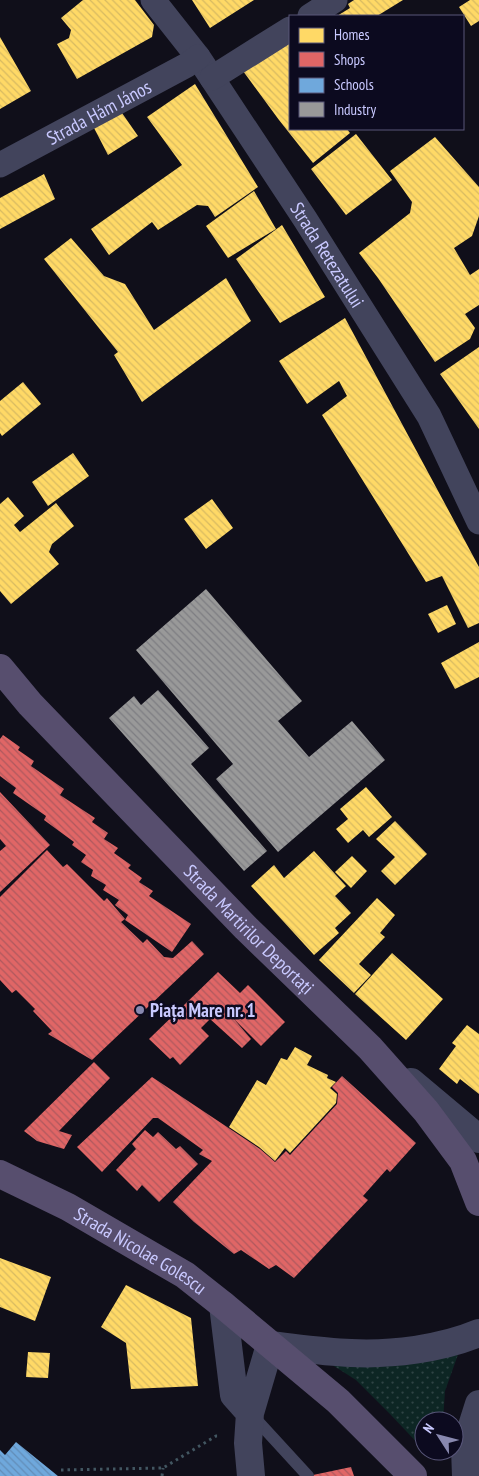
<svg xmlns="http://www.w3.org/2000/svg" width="479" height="1476" viewBox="0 0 479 1476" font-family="'PT Sans Narrow',sans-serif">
  <defs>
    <pattern id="grass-dots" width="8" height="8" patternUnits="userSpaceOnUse" patternTransform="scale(1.25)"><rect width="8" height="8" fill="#0d2624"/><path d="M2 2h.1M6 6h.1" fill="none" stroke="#2f4445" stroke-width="1.8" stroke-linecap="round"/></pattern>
    <pattern id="homes-back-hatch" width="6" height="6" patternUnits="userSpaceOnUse" patternTransform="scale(1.25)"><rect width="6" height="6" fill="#ffd966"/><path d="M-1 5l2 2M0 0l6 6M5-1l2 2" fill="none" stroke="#d8ba61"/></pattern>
    <pattern id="shops-back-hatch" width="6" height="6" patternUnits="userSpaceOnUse" patternTransform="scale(1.25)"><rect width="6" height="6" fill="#e06666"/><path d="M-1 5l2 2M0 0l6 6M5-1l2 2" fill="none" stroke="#af595e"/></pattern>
    <pattern id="schools-back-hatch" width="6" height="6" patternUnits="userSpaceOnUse" patternTransform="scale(1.25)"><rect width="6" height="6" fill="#6fa8dc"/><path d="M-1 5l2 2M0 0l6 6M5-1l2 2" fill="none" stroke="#628db8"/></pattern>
    <pattern id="industry-back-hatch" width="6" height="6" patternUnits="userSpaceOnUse" patternTransform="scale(1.25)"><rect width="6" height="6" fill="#999"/><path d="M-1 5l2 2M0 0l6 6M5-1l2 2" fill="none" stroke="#7d7d82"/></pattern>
  </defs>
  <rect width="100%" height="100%" fill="#100f1a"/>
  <path fill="url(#grass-dots)" d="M460 1349 445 1391 443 1421H424V1450L390 1414 356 1380 315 1354Z"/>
  <path fill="url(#homes-back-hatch)" d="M83 0H135L154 25 152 37 77 79 57 44 69 38 71 30 61 18Z
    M192 0H254L210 28Z
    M354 0H403L377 16H337L350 8 348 4Z
    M470 0H479V21L471 26 459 7Z
    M0 37 31 91 0 109Z
    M290 41V129H347L350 133 313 163 279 120 243 71Z
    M195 84 258 187 215 217 208 206 197 205 158 230 152 222 109 255 91 229 182 165 147 117Z
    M122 113 138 136 108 155 94 128Z
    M356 134 392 180 346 215 311 169Z
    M435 137 479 187V216L472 236 454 248 470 275 479 269V305L465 314 475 328 470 339 435 362 378 278 359 253 410 213 412 202 390 171Z
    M44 174 55 199 0 229V198Z
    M254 191 276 229 228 258 206 226Z
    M282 225 325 297 280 323 236 259Z
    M71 238 104 276 125 284 154 330 226 278 251 321 142 402 114 355 118 352 44 259Z
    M345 318 479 567V623L468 628 442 576 426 582 322 415 347 396 339 381 307 404 279 361Z
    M479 347V429L440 374Z
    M23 382 41 404 2 436 0 433V401Z
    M73 453 89 476 48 506 32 482Z
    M8 497 24 516 14 525 20 532 56 503 74 526 52 544 49 552 59 564 11 604 0 591V504Z
    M212 499 233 528 206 549 184 519Z
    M447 605 456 624 438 633 428 614Z
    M479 642V677L455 689 441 663Z
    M366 787 392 817 369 837 363 830 348 843 336 829 348 819 340 809Z
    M395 821 427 854 395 885 381 871 395 857 376 839Z
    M314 851 346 886 335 896 351 913 335 928 339 933 314 955 251 886 274 865 284 878Z
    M352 856 367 871 351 888 335 872Z
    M377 898 395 915 380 933 385 937 359 964 371 975 354 993 319 960Z
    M392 953 443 999 406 1040 355 994Z
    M467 1025 479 1034V1094L460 1079 457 1084 439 1069 456 1046 452 1043Z
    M295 1047 312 1056 307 1065 328 1075 327 1078 336 1082 330 1088 337 1094 336 1103 290 1153 285 1148 275 1161 259 1147 229 1127 257 1080 266 1085 281 1058 287 1060Z
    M0 1258 51 1277 35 1321 0 1307Z
    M126 1285 191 1318 198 1386 131 1389 126 1343 101 1327Z
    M28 1352 50 1353 48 1378 26 1377Z"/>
  <path fill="url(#shops-back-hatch)" d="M3 735 20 747 18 750 34 761 31 766 64 789 60 795 95 818 92 822 108 833 104 839 118 848 114 853 131 865 128 868 142 878 139 882 153 891 149 896 191 924 172 952 125 920 128 915 115 905 119 900 103 890 106 885 91 876 93 870 81 862 86 855 72 845 74 842 44 820 46 816 13 793 16 788 0 776V739Z
    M0 792 50 845 0 892V851L6 846 0 839Z
    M47 850 63 867 67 864 104 901 107 898 125 919 121 922 143 943 147 939 164 957 173 958 192 941 204 954 92 1060 48 1034 52 1031 33 1011 35 1009 16 990 12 993 0 980V897Z
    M218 972 240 993 248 985 285 1022 261 1046 233 1018 251 1039 242 1048 210 1019 201 1028 209 1036 180 1065 173 1057 170 1059 149 1039Z
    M94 1062 110 1078 59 1131 72 1135 64 1149 37 1141 24 1131Z
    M342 1076 416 1143 390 1172 387 1169 363 1196 368 1200 294 1278 276 1265 269 1269 241 1250 234 1254 194 1222 173 1202 212 1161 199 1154 203 1150 158 1118H153L102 1172 77 1147 152 1077 260 1149 275 1162 286 1151 290 1155 337 1104 338 1093 332 1087Z
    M145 1130 153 1137 158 1132 176 1149 180 1146 198 1164 159 1202 142 1185 137 1191 116 1170 136 1149 132 1144Z
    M351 1467 354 1476H313V1475Z"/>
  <path fill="url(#schools-back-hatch)" d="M16 1442 58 1476H0V1450L5 1455Z"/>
  <path fill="url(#industry-back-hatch)" d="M206 589 302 701 278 721 309 757 352 721 385 760 278 852 216 779 233 764 136 650Z
    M158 690 209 748 191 764 267 851 244 871 109 718 134 696 141 705Z"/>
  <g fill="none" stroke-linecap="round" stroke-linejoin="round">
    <path stroke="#425661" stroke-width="3" stroke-dasharray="2.5 4" stroke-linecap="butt" d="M61 1470 163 1468 216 1436H219
      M162 1476 163 1468"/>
    <path stroke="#42445c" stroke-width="12" d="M252 1415 308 1476"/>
    <g stroke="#42445c" stroke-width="25">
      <path id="s1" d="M153 0 198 57 305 219 429 416 479 522"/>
      <path d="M310 16 335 0"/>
      <path d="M212 78 290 29"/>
      <path id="s2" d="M0 165 187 65 198 57"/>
    </g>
    <path stroke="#42445c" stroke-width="28" d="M411 1082 479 1139
      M223 1305 234 1395 250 1413
      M251 1476 248 1443 250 1413 270 1345C297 1348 324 1352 351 1353 391 1355 441 1349 479 1333
      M466 1476 465 1448 479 1404"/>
    <g stroke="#574e6e" stroke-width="28">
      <path id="s3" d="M0 668 30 704 246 928 370 1048 426 1111 463 1161 479 1202"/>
      <path id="s4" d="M0 1174 68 1207 185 1275 223 1305 338 1401 413 1476"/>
    </g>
  </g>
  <circle fill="#8888af" stroke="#0c0a1f" stroke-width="2" cx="140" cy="1010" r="5"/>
  <g text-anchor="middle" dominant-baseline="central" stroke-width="5" stroke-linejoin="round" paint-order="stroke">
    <g font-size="19" fill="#c9c9ff" stroke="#0c0a1f">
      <text stroke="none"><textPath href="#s2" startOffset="112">Strada Hám János</textPath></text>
      <text stroke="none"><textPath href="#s1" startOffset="309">Strada Retezatului</textPath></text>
      <text stroke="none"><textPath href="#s3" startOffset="361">Strada Martirilor Deportați</textPath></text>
      <text stroke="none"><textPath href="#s4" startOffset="160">Strada Nicolae Golescu</textPath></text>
    </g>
    <g font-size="19" font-weight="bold" fill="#c9c9ff" stroke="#0c0a1f" text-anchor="start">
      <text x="150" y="1010">Piața Mare nr. 1</text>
    </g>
  </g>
  <rect x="289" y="15" width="175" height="115" fill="#0c0a1f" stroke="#585679"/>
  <rect x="299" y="28" width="25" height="15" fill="#ffd966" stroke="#585679"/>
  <text x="334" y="40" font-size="15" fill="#c9c9ff">Homes</text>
  <rect x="299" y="52" width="25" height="15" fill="#e06666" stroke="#585679"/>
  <text x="334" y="65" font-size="15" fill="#c9c9ff">Shops</text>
  <rect x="299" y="78" width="25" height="15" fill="#6fa8dc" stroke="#585679"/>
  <text x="334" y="90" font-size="15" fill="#c9c9ff">Schools</text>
  <rect x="299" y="102" width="25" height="15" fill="#999999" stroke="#585679"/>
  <text x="334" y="115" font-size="15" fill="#c9c9ff">Industry</text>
  <g transform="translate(439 1436) rotate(306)"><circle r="24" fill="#0c0a1f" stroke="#585679"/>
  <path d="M0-4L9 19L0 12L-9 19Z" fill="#8888af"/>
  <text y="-8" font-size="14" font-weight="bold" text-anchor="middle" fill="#c9c9ff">N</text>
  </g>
</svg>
